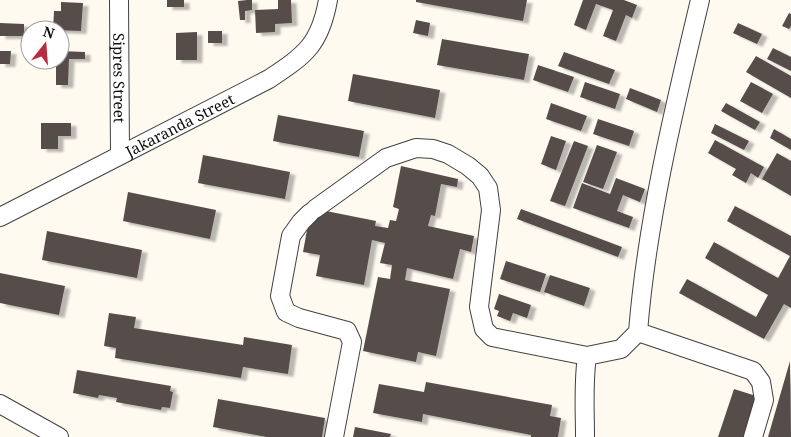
<svg xmlns="http://www.w3.org/2000/svg" width="791" height="437" viewBox="0 0 791 437" font-family="'Noto Serif',serif">
  <defs>
    <filter id="shadow"><feDropShadow dx="5.5" dy="3" stdDeviation="1" flood-color="#0004"/></filter>
  </defs>
  <rect width="100%" height="100%" fill="#fefaf0"/>
  <path fill="#564e4b" filter="url(#shadow)" d="M167 0H184V7H167Z
    M247 0H252V10L245 11V20H240L238 1Z
    M278 0H291L292 23 275 24V32L256 33 255 10 278 9Z
    M416 0H527L523 21 416 2Z
    M583 0H624L637 5 632 18 626 15 616 41 603 36 613 10 596 4 586 30 574 25Z
    M61 2 83 3 81 31 53 30 54 11H61Z
    M789 13 791 14V26L789 29 782 26Z
    M416 20 430 23 428 36 413 33Z
    M0 23 24 24V36H0Z
    M738 23 762 34 757 44 733 33Z
    M208 31H222V43H208Z
    M197 32V60H176V33Z
    M442 39 529 54 524 80 437 65Z
    M773 48 791 57V71L767 59Z
    M0 51H11L10 64H0Z
    M60 51 85 52V59H69L68 85H56V60H60Z
    M564 52 615 70 609 84 558 66Z
    M756 56 791 76V98L746 72Z
    M538 65 574 77 568 92 533 80Z
    M353 74 440 90 435 118 348 101Z
    M585 82 620 94 615 109 580 97Z
    M751 82 773 94 762 113 740 101Z
    M630 88 661 100 657 112 626 99Z
    M551 103 587 116 581 131 546 119Z
    M726 103 760 122 755 130 721 111Z
    M278 115 364 131 359 157 273 141Z
    M598 119 634 131 629 146 593 134Z
    M41 123H71V136H58V149H41Z
    M715 124 749 141 744 150 711 133Z
    M774 129 791 139V150L770 138Z
    M551 136 566 141 556 170 541 164Z
    M715 140 764 167 758 178 751 173 746 183 732 175 736 169 708 153Z
    M574 141 588 146 565 206 550 201Z
    M597 145 617 152 603 189 583 182Z
    M777 153 791 161V196L762 179Z
    M203 155 290 172 285 199 198 183Z
    M401 166 458 179 457 187 441 184 435 216 431 215 428 226 474 236 471 252 460 249 453 279 407 268 405 280 450 289 436 356 418 352 416 362 363 351 378 277 390 279 392 265 380 263 385 243 372 240 364 285 316 276 320 255 303 252 311 208 376 221 375 226 388 228 390 220 396 221 399 209 393 207Z
    M616 178 645 189 640 202 623 195 617 211 633 217 629 228 573 208 582 183 610 194Z
    M128 192 216 210 210 239 123 221Z
    M735 206 791 236V308L784 304 764 339 679 293 687 279 756 317 768 295 705 258 714 242 778 278 790 256 727 221Z
    M521 209 622 247 618 257 517 219Z
    M47 231 142 250 137 278 42 260Z
    M506 261 546 274 540 292 500 279Z
    M0 273 65 286 59 315 0 303Z
    M550 275 590 288 584 306 544 292Z
    M499 294 531 305 527 318 513 313 510 321 497 316 499 311 494 309Z
    M109 313 136 317 134 328 243 345 244 337 292 345 288 374 243 367 241 378 115 358 116 348 104 346Z
    M790 361 791 437H768Z
    M77 370 171 386 170 391 173 392 170 408 162 407 161 410 116 402 117 398 99 395 98 398 73 393Z
    M426 382 552 405 550 416 561 418 558 437H531V435L423 414 422 422 373 413 379 384 424 392Z
    M734 389 756 396 743 437H718Z
    M218 399 325 418 322 437H267L213 427Z
    M355 427 391 434 390 437H353Z"/>
  <g fill="none" stroke-linecap="round" stroke-linejoin="round">
    <defs>
      <g id="minor">
        <path id="s1" d="M119 0 120 154"/>
        <path d="M315 209 386 158 416 148 433 149 448 154 468 166 480 176 488 188 491 210 479 307 484 329 492 337 587 356"/>
        <path d="M310 213 301 222 291 236 280 296 286 312 299 318 347 331 352 342 334 437"/>
        <path id="s2" d="M0 217 269 79C305 55 320 45 328 0"/>
        <path d="M638 332 753 371 761 382 764 400 753 437"/>
        <path d="M0 404 59 437"/>
        <path d="M585 437C585 410 583 383 587 356L621 349 638 332C647 220 674 109 700 0"/>
      </g>
    </defs>
    <use href="#minor" stroke="#414141" stroke-width="20"/>
    <use href="#minor" stroke="#fff" stroke-width="18"/>
  </g>
  <g text-anchor="middle" dominant-baseline="central" stroke-width="5" stroke-linejoin="round" paint-order="stroke">
    <g font-size="15" fill="#0e0e0e" stroke="#fff">
      <text stroke="none"><textPath href="#s1" startOffset="78">Sipres Street</textPath></text>
      <text stroke="none"><textPath href="#s2" startOffset="202">Jakaranda Street</textPath></text>
    </g>
  </g>
  <g transform="translate(45 45) rotate(17)"><circle r="24" fill="#ffffff" stroke="#9f9f9f"/>
  <path d="M0-4L9 19L0 12L-9 19Z" fill="#b72d3f"/>
  <text y="-8" font-size="14" font-weight="bold" text-anchor="middle" fill="#0e0e0e">N</text>
  </g>
</svg>
